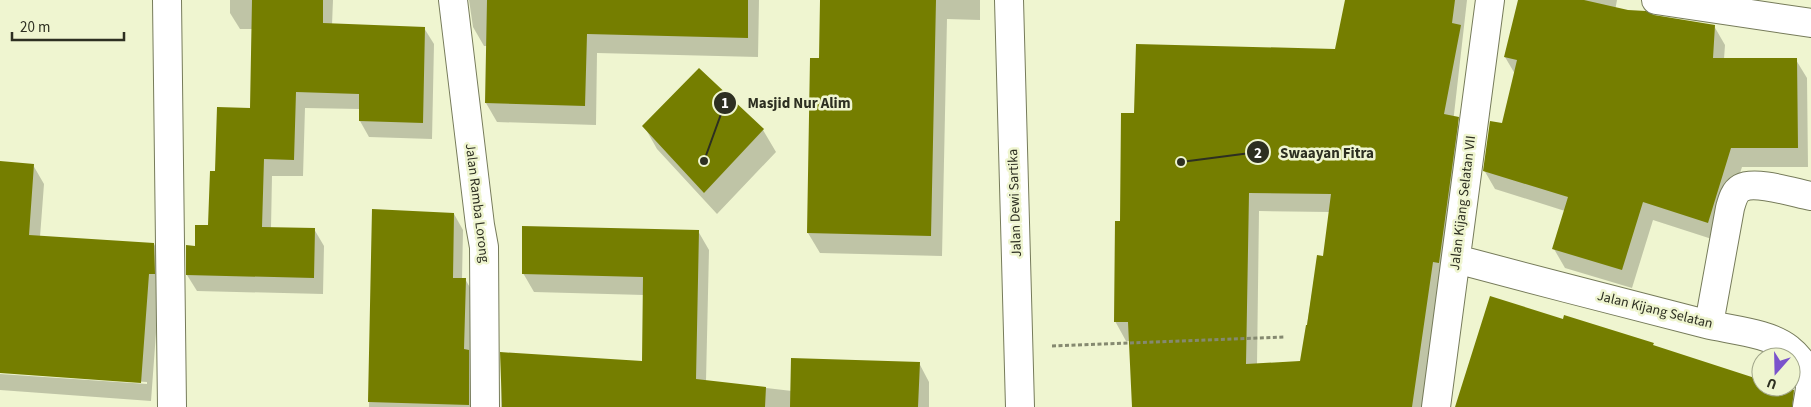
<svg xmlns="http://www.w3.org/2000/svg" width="1811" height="407" viewBox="0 0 1811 407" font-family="'Source Sans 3',sans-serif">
  <rect width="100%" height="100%" fill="#eff5d0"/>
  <path fill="#0003" fill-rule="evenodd" d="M230 0H333L332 25 424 28 434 44 432 139 369 137 360 121V109L305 108 303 176H272L271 228 314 229 324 246 323 294 197 291 187 275 196 247 209 227 216 172 251 110 252 29H240L230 13Z
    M469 0H759L758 57 597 53 596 125 497 122 486 103 487 46H484L473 27Z
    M881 0H980V20L947 19 942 256 820 253 808 233 820 59Z
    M1347 0H1467L1453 123H1457L1468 142 1426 407H1134L1130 341H1126L1115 321 1121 222 1136 114 1336 51ZM1259 211 1330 212 1324 257 1318 256 1301 362 1257 364Z
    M1519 0H1617L1615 11 1714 26 1725 45 1724 59 1796 60 1807 78 1808 167H1742L1718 241 1653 220 1632 288 1565 268 1554 249 1565 211 1495 189 1484 170 1503 125 1515 74 1505 57Z
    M699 70 763 130 776 152 717 214 657 149 644 126Z
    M0 163 33 165 44 184 40 237 154 244 164 263 159 292 151 401 0 390V374L147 384V382L0 372Z
    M373 210 454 214 463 230 462 279H465L475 296 479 407H369Z
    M698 231 709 250 706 381 792 391 919 363 929 382V407H501L502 353 643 362 644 295 534 292 523 273Z
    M1761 381V387H1781L1793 391 1802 407H1456Z"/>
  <path fill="#757e00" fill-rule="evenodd" d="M252 0H323V23L425 27 423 123 359 121V94L296 92 294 160 264 159 262 227 315 228 314 278 186 275V245L195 246V225H208L210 171H215L217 107 250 108Z
    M487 0H748V38L587 34 585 106 485 103Z
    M820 0H936L931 236 807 233 810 58H819Z
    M1345 0H1455L1452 23 1461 25 1444 114 1459 117 1439 263 1433 262 1412 407H1132L1128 322H1114L1115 221H1120L1121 113H1134L1136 44 1335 49ZM1249 193 1331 194 1323 256 1317 255 1307 325H1306L1300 361 1246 364Z
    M1518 0H1584L1628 10 1646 11 1654 15 1715 25 1713 58H1797L1798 148H1731L1708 223 1643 202 1622 270 1552 249 1568 197 1483 171 1490 121 1502 123 1517 60 1504 57Z
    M699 68 764 129 704 193 642 126Z
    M0 161 34 164 29 235 154 243 155 274H149L141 383 0 373Z
    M372 209 454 213 453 278H466L464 349 469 350V405L368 402Z
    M522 226 699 230 696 379 766 387 765 407H502L500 352 642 361 643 277 522 274Z
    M1490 296 1563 319 1564 315 1654 343 1653 345 1761 380V387H1784L1794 390 1792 407H1455Z
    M791 358 920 362 918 407H790Z"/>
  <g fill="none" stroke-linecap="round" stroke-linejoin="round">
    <defs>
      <path id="minor" d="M167 0 172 407
        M453 0 480 225 484 247 485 407
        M1656 0 1811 23
        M1456 259C1539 281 1623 303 1706 324 1731 330 1770 333 1789 349 1798 356 1808 369 1810 381 1811 388 1808 399 1807 407
        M1709 324 1730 208C1732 201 1734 192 1741 188 1755 180 1795 193 1811 196
        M1436 407 1490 0"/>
      <path id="secondary" d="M1009 0 1020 407"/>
    </defs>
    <use href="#minor" stroke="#767b5a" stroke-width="30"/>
    <use href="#secondary" stroke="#767b5a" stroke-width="30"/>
    <path stroke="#858970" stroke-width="3" stroke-dasharray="4 2.5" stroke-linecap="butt" d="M1052 346 1285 337"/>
    <use href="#minor" stroke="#fff" stroke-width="28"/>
    <use href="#secondary" stroke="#fff" stroke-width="28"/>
  </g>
  <g text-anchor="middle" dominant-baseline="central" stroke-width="5" stroke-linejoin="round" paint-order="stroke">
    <g font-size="14" fill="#2d2f21" stroke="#eff5d0">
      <text transform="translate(477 203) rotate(83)">Jalan Ramba Lorong</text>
      <text transform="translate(1015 203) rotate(-92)">Jalan Dewi Sartika</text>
      <text transform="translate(1463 203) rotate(-83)">Jalan Kijang Selatan VII</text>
      <text transform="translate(1655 310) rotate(14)">Jalan Kijang Selatan</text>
    </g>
  </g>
  <path fill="none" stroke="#2d2f21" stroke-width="2" d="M704 161L725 103M1181 162L1258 152"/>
  <g fill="#2d2f21" stroke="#eff5d0" stroke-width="2">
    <circle cx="704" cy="161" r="5"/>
    <circle cx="1181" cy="162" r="5"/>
    <circle cx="725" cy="103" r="12"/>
    <circle cx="1258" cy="152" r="12"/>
  </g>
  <g font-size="15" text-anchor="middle" font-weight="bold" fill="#fff">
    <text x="725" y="108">1</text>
    <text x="1258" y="158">2</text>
  </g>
  <g font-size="15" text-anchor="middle" font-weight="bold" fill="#2d2f21" stroke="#eff5d0" stroke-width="5" stroke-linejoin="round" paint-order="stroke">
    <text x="799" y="108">Masjid Nur Alim</text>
    <text x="1327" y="158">Swaayan Fitra</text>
  </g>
  <g transform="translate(1776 372) rotate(200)"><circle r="24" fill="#eff5d0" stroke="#a1a68a"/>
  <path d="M0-4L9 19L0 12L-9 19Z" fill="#7a53cc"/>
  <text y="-8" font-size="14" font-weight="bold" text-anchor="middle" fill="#2d2f21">U</text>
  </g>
  <path d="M12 32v8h112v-8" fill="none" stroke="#2d2f21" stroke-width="2.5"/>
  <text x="20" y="32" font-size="15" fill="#2d2f21" stroke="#eff5d0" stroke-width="4" paint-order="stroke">20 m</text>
</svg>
